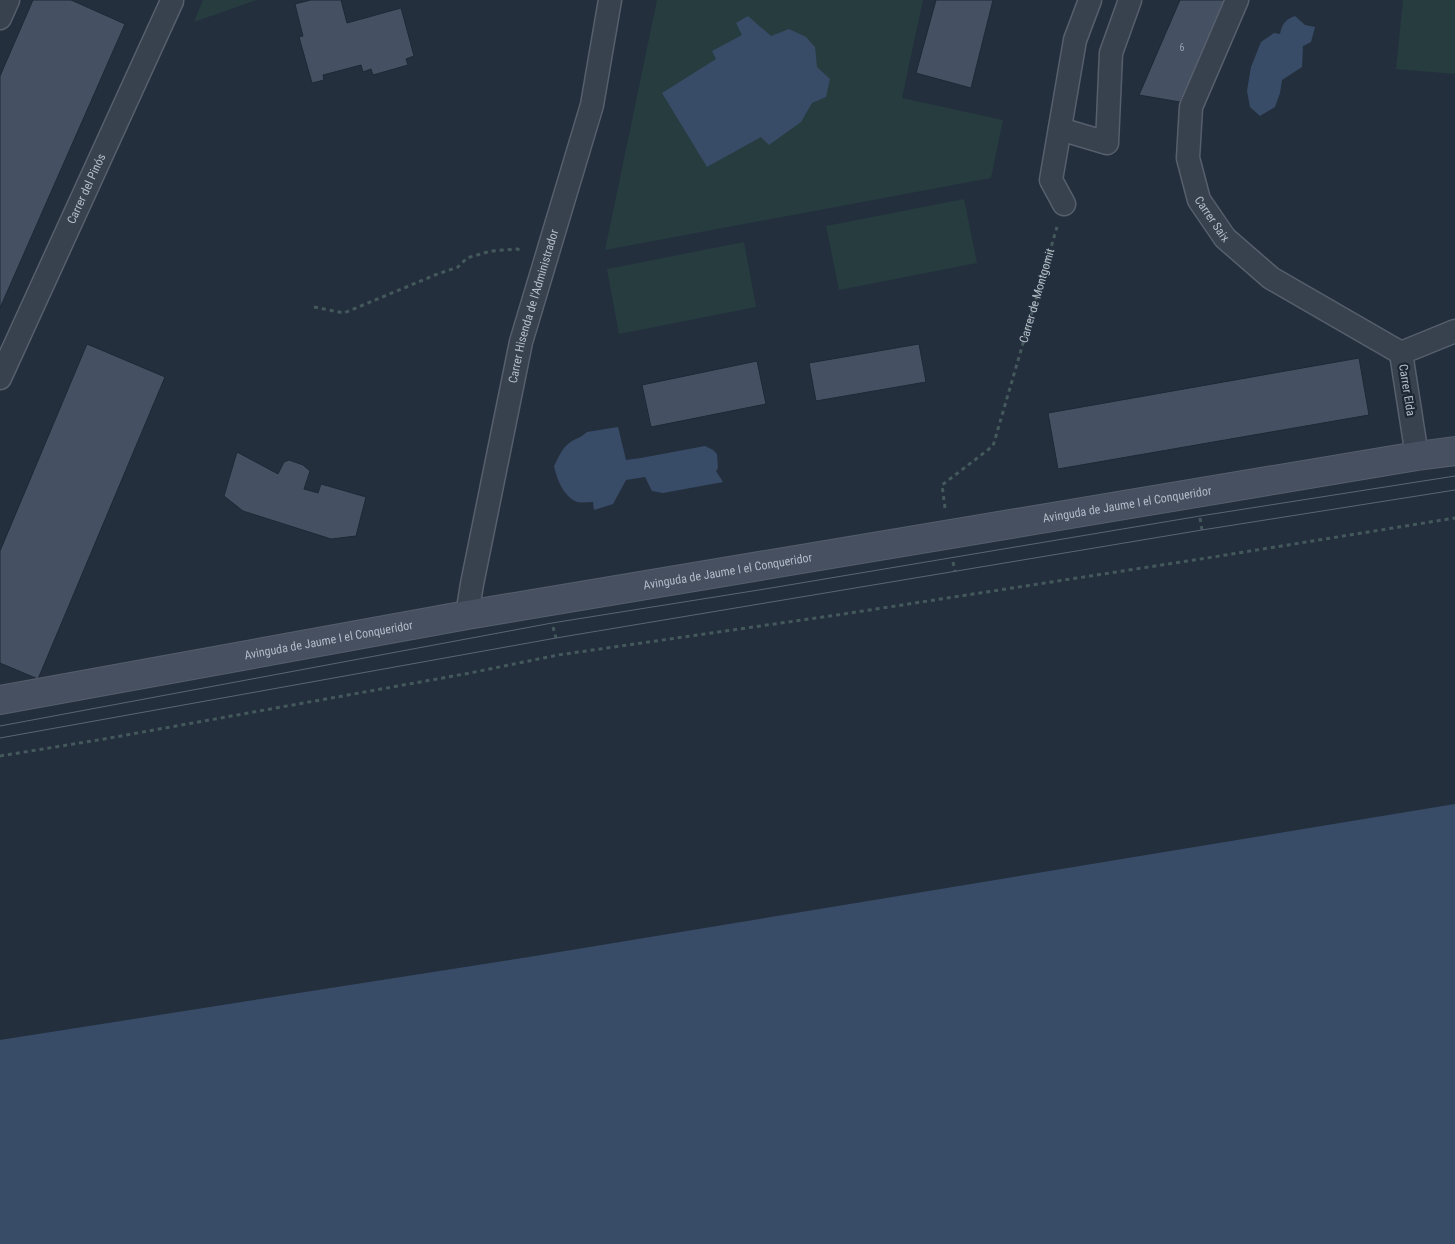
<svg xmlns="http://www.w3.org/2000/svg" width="1455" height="1244" viewBox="0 0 1455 1244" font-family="'Roboto Condensed',sans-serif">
  <rect width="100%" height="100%" fill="#242f3e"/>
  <path fill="#263c3f" d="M203 0H257L194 22Z
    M657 0H923L902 98 1003 120 991 178 605 250Z
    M1403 0H1455V74L1396 69Z
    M964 199 977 263 839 290 826 226Z
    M744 242 756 307 619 334 607 269Z"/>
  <path fill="#394c67" d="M748 16 771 36 789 29 806 37 815 47 817 67 830 79 826 97 812 103 801 122 769 145 761 137 707 167 662 93 716 59 712 51 742 35 736 23Z
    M1295 16 1305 25 1315 27 1311 42 1303 46 1302 67 1282 80 1280 93 1275 107 1260 116 1250 107 1247 91 1251 67 1261 42 1274 33 1280 34C1282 24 1285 20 1295 16Z
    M618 427 626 460 641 458 705 446 713 450 717 454 718 468 716 471 723 482 663 493 652 491 645 477 626 480 613 504 594 510 593 502C588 502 581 503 577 502 563 496 557 479 554 466 558 459 561 450 567 445 573 439 581 438 587 432Z
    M1455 804V1244H0V1040L535 956Z"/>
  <path fill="#455162" stroke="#1f2835" d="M33 0H71L125 24 0 308V76Z
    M311 0H341L347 23 401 8 414 56 406 59 408 65 373 75 371 69 363 72 361 65 323 75 324 80 312 83 299 37 303 36 295 4Z
    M936 0H993L971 88 916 73Z
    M1180 0H1227L1180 102 1139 95Z
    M87 344 165 377 38 679 0 663V551Z
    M919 344 926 382 816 401 809 363Z
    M1359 358 1369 415 1058 469 1048 413Z
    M757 361 766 404 651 427 642 385Z
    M237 452 278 474 284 462 289 460 303 465 310 471 304 489 318 493 321 484 366 497 356 536 331 539 243 511 224 496Z"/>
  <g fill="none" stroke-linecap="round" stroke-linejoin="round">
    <defs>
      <g id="street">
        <path id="s2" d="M1237 0 1191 107 1188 158 1199 200 1225 238 1271 278 1401 353"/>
        <path d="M0 18 8 0"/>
        <path d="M1060 129 1107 143 1111 53 1130 0"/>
        <path d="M1064 204 1051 180 1075 40 1090 0"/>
        <path id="s3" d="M0 378 172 1"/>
        <path d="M1417 456 1401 353 1455 331"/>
        <path id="s4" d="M467 615 472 584 521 342 592 105 610 0"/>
      </g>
      <g id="secondary">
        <path id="s5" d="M0 700 467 615 1417 456 1455 451"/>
      </g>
    </defs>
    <use href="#street" stroke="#565f6c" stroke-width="25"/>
    <use href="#secondary" stroke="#565f6c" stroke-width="30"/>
    <g stroke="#44595c" stroke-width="3" stroke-dasharray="4 4" stroke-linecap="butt">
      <path d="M314 307 344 313 435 275 458 267 467 258 491 251 517 249 523 251"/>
      <path id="s1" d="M945 508 942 485 993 446 1057 227"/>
      <path d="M1200 518 1202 530"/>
      <path d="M953 562 955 571"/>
      <path d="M553 627 556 638"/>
      <path d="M0 756 104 739 470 673 558 655 837 615 1207 558 1455 518"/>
    </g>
    <use href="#street" stroke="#38414e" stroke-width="22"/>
    <use href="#secondary" stroke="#465061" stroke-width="28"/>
    <path stroke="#5a6575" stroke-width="1" d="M0 726 552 623 765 589 1200 516 1455 476
      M0 738 556 638 1202 530 1455 490"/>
  </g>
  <g text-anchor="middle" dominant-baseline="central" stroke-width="4.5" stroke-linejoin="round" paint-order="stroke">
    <g font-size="10" fill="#98a1af">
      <text x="1182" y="47">6</text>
    </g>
    <g font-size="12" fill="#b4bcc9" stroke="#1d2633">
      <text stroke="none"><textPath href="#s3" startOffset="208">Carrer del Pinós</textPath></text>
      <text stroke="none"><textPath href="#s2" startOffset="234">Carrer Saix</textPath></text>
      <text stroke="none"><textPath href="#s1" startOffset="244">Carrer de Montgomit</textPath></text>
      <text stroke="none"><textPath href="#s4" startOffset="316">Carrer Hisenda de l'Administrador</textPath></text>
      <text transform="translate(1407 390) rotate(81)">Carrer Elda</text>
      <text stroke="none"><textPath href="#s5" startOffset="1144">Avinguda de Jaume I el Conqueridor</textPath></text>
      <text stroke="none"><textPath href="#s5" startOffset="739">Avinguda de Jaume I el Conqueridor</textPath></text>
      <text stroke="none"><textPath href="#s5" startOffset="334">Avinguda de Jaume I el Conqueridor</textPath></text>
    </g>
  </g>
</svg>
